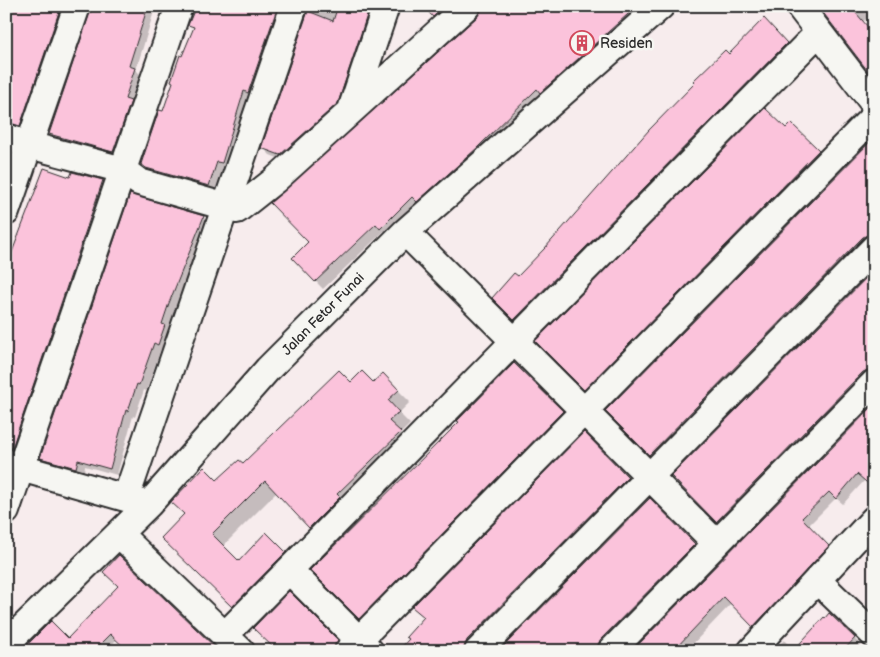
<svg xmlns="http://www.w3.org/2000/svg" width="880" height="657" viewBox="0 0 880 657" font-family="'Balsamiq Sans',sans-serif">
  <rect width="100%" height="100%" fill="#f7eced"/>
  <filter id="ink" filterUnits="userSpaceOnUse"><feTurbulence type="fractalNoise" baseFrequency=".02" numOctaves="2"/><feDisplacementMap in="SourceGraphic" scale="10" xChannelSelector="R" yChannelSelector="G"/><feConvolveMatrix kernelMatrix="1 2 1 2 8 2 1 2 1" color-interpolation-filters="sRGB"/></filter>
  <g filter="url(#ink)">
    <path fill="#0003" d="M6 6H70L26 132 6 130Z
      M93 6H170L168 13 155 8 136 70 141 75 132 104 119 157 57 140 50 133Z
      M199 6H288L230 170 224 168 217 193 149 172 142 164 164 112 183 58 195 29 190 25Z
      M310 6H380L345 110 288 162 270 155 263 147Z
      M424 6H460L441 23Z
      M483 6H652L388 235 384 231 323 289 293 258 310 242 478 18 483 10Z
      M819 6H860L869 16 863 22Z
      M764 20 794 51 522 326 494 298 518 278 696 82 729 55Z
      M791 124 825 158 591 395 537 341Z
      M874 142V242L657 461 607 411Z
      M72 173 103 181 110 188 12 454 6 455V286Z
      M203 217 210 224 175 310 169 331 172 333 165 351 161 349 146 391 144 390 135 417 133 416 117 475 85 466 83 475 49 465 42 458Z
      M874 271V377L724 528 672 476Z
      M514 364 568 418 366 624 312 570 460 422Z
      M383 375 410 402 399 413 410 424 400 434 411 445 322 539 277 492 223 546 239 562 266 534 297 564 244 617 163 538 217 482 351 384H373Z
      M874 406 865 480 843 504 836 498 808 526 835 553 760 633 732 603 686 651H634Z
      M584 434 634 484 472 651H404Z
      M650 500 701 551 605 651H501Z
      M119 586 117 639 106 651H22L68 640Z
      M289 593 344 648 342 651H268L273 645Z
      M829 615 861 645 857 649 859 651H795Z
      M784 640 794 651H773Z"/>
    <path fill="#fbc3db" stroke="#2b2b2b" d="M6 6H61L20 126 6 122Z
      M92 6H148L129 66 135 68 125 99 131 101 113 152 49 134Z
      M196 6H278L248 93 244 91 222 163 217 162 209 186 146 168 141 164 159 110 163 111 173 82 171 81 180 55 182 56 194 27 188 25Z
      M338 6H370L338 103 280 155 261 148 308 11 333 21Z
      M423 6H444L433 17Z
      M482 6H637L540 93 537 89 477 148 417 202 412 197 380 229 376 224 315 282 292 258 308 242 270 203 477 17 481 11Z
      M818 6H850L874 34V79Z
      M764 18 787 43 514 320 492 298 514 273 518 276 545 248 649 130 695 83 693 81 725 50 729 54Z
      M765 108 786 128 791 123 819 150 584 390 535 341Z
      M874 138V233L870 234 863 237 649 455 605 411Z
      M44 168 70 177 72 172 103 180 12 448 6 447V268Z
      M130 194 204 216 169 303 162 324 165 325 158 345 154 343 139 385 137 384 128 411 126 410 110 469 78 460 76 468 40 458Z
      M874 270V368L870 369 863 372 716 522 671 476Z
      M514 363 563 411 359 619 310 570 459 422 457 421Z
      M339 370 351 382 362 371 373 382 383 373 399 390 388 400 399 412 389 421 401 432 337 494 340 497 309 528 265 481 212 534 239 561 266 532 286 552 232 607 161 538 184 514 171 502 204 467 217 480 239 460 243 463Z
      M874 405V489L857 474 836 499 829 492 802 518 829 546 753 627 724 597 673 651H632Z
      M584 432 628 477 467 640 463 651H398L409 639 406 637 424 617 412 607Z
      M650 498 695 544 600 640 596 651H499Z
      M119 555 219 651H128L110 634 93 651H21L51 621 68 638 118 586 103 572Z
      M289 591 338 640 334 647 333 651H277L253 628Z
      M829 613 855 638 843 651H793L824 617 825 618Z"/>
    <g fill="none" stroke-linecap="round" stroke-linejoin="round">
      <defs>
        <path id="minor" d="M799 6 874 104
          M352 107 386 6
          M6 137 29 145 123 170 139 182 237 210 275 180 467 6
          M6 212 77 6
          M405 232 716 543
          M6 462 21 468 143 503
          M126 498 294 6
          M6 511 179 6
          M119 534 241 651
          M289 570 370 651
          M817 580 874 635
          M225 635 818 33
          M6 644 149 504 268 369 405 232 661 6
          M348 651 874 116
          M478 651 874 248
          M611 651 874 383
          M751 651 874 519"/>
      </defs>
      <use href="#minor" stroke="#2b2b2b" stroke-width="30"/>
      <use href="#minor" stroke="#f6f6f2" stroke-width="26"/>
    </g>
  </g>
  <defs>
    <symbol id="building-ring" viewBox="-11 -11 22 22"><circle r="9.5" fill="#f6f6f2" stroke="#d1495b" stroke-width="1.5"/><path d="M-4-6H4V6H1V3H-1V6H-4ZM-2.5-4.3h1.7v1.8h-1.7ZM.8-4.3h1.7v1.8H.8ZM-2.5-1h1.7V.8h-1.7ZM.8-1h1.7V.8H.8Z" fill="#d1495b"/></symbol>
  </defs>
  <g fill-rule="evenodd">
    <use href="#building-ring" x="568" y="29" width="28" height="28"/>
  </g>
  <g text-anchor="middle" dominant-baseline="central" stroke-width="5" stroke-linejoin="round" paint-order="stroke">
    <g font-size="14" fill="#2b2b2b" stroke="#f6f6f2" text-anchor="start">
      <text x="600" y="43">Residen</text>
    </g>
    <g font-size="14" fill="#2b2b2b" stroke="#f6f6f2">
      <text transform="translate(323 314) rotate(-45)">Jalan Fetor Funai</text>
    </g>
  </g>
  <rect width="880" height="657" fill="none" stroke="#f6f6f2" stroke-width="25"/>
  <rect x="12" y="12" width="855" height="632" fill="none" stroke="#2b2b2b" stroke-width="2" filter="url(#ink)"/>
</svg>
